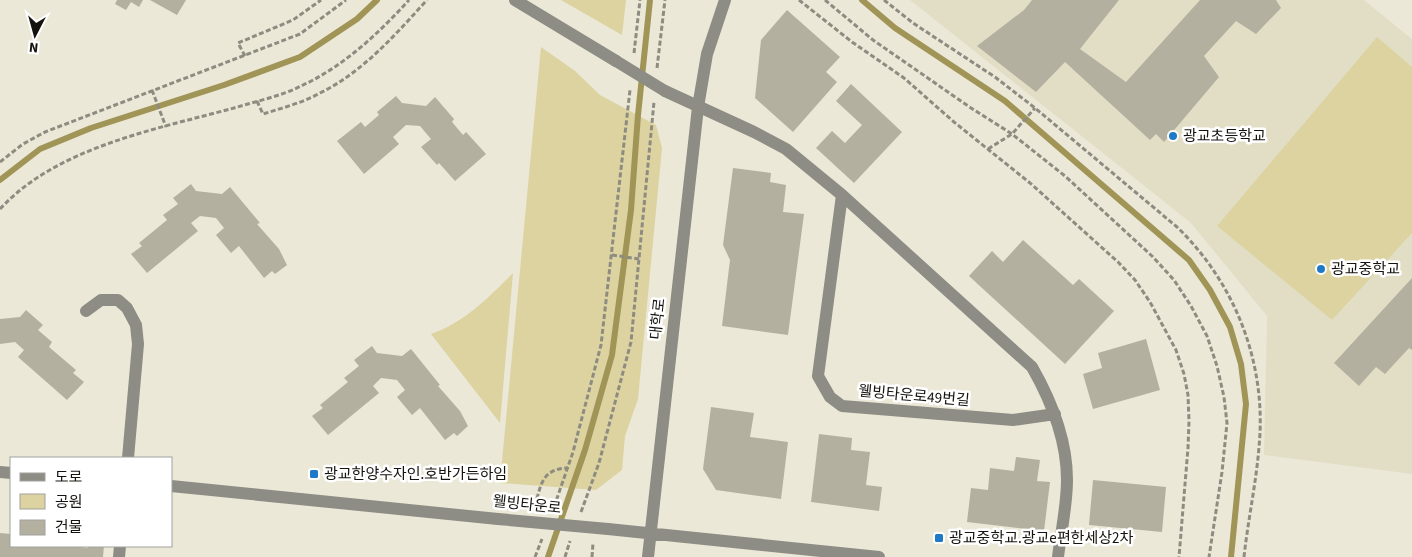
<svg xmlns="http://www.w3.org/2000/svg" width="1412" height="557" viewBox="0 0 1412 557" font-family="'Source Sans 3','Noto Sans KR',sans-serif">
  <rect width="100%" height="100%" fill="#ebe8d7"/>
  <path fill="#e2dec6" d="M910 0H1364L1412 39V474L1264 455 1267 316 1191 223Z"/>
  <path fill="#dcd3a1" d="M561 0H626L622 35Z
    M1377 37 1412 67V233L1332 320 1217 226Z
    M541 47 575 71 600 95 656 125 662 148 638 399 625 436 622 470 596 490 500 483Z
    M513 273 500 423 431 334C465 322 488 298 513 273Z"/>
  <g fill="none" stroke-linecap="round" stroke-linejoin="round">
    <path stroke="#a09556" stroke-width="6" d="M862 0 895 28 1005 101 1189 260 1210 290 1230 327 1241 364 1246 404 1231 557
      M0 180 40 149 91 128 224 85 300 57 357 19 377 0
      M548 557 585 450 612 355 631 210 638 115 650 0"/>
  </g>
  <path fill="#b3b0a0" d="M117 0H143L139 7 131 2 126 10 115 4Z
    M150 0H186L177 15Z
    M1032 0H1119L1080 49 1126 82 1200 0H1276L1281 8 1256 34 1236 21 1204 56 1219 77 1164 142 1156 134 1150 140 1065 62 1036 92 977 46 1024 10Z
    M787 10 840 57 826 72 837 82 793 132 755 98 761 40Z
    M851 84 902 132 854 183 816 148 832 131 845 143 862 125 836 101Z
    M396 96 402 103 426 106 435 97 454 119 452 122 463 135 466 132 486 154 455 181 439 163 437 165 421 147 431 139 420 126 406 125 393 137 399 144 364 174 337 141 361 122 365 127 379 115 377 112Z
    M733 168 771 173 770 182 786 185 783 212 804 214 788 335 722 326 730 260 723 245Z
    M191 184 196 191 222 194 230 187 260 223 257 224 279 249 287 265 275 274 272 271 264 278 239 246 231 253 216 235 224 228 216 218 200 216 191 223 198 231 147 273 131 254 142 246 139 243 167 220 163 215 178 204 173 198Z
    M1023 240 1073 285 1079 279 1114 311 1065 364 969 276 992 251 1003 262Z
    M1412 278V350L1409 348 1385 374 1376 367 1359 386 1334 363Z
    M26 310 43 325 38 330 52 342 49 347 76 370 73 373 84 382 67 400 18 357 24 350 15 342 0 344V319L20 317Z
    M1146 339 1160 390 1093 409 1083 374 1102 368 1098 353Z
    M372 346 377 353 402 356 411 349 440 385 438 386 460 411 468 426 457 436 454 433 445 440 420 408 412 415 397 397 405 390 397 380 381 378 373 386 379 393 328 435 312 416 323 408 320 405 348 382 344 378 359 366 354 360Z
    M711 407 754 413 750 437 788 442 781 499 716 490 703 469Z
    M819 434 852 438 851 450 870 452 866 485 882 487 879 511 811 502Z
    M1016 457 1040 460 1037 481 1050 482 1044 531 967 522 971 488 988 490 990 468 1014 471Z
    M1093 480 1166 487 1162 532 1089 525Z
    M0 533 11 534V546H73L88 548V546H104L103 557H0Z"/>
  <g fill="none" stroke-linecap="round" stroke-linejoin="round">
    <path stroke="#8e8c80" stroke-width="3" stroke-dasharray="5 2.5" stroke-linecap="butt" d="M799 0 852 42 904 78 954 122 1030 183 1118 262 1135 280 1150 302 1176 350 1184 374 1188 395 1189 421 1188 448 1179 557
      M825 0 873 40 971 108 1012 134 1065 176 1152 256 1174 280 1191 306 1207 336 1217 366 1224 397 1227 423 1222 472 1209 557
      M884 0 913 23 995 77 1035 108 1177 227C1236 284 1267 365 1259 447 1256 484 1248 520 1244 557
      M634 53 640 0
      M245 56 238 43 293 20 321 0
      M657 68 665 0
      M152 90 166 127
      M257 101 263 114C282 108 302 103 320 93 363 72 395 35 427 0
      M988 149 1012 134 1035 108
      M0 162 23 144 45 132 300 34 346 0
      M0 209C57 147 157 129 234 108 257 101 282 96 303 85 344 66 379 33 409 0
      M612 255 639 259
      M535 506C541 484 542 469 568 468
      M554 507 573 452 601 345 630 90
      M581 512 599 463 631 342 654 102
      M535 557 542 539
      M565 557 570 541
      M592 557 593 543"/>
    <path stroke="#8d8c85" stroke-width="12" d="M515 0 616 61
      M665 91 754 132 786 149 842 195 1032 367C1052 402 1067 439 1067 480 1067 505 1061 532 1058 557
      M842 195 818 376 830 397 842 406 1013 420 1055 414
      M86 311 101 300H118L127 308 136 325 138 344 128 458
      M0 472 11 473
      M171 486 498 519
      M608 529 879 557
      M119 557 120 546
      M648 557 698 107 707 54 725 0"/>
    <path stroke="#8d8c85" stroke-width="12" d="M616 61 665 91
      M498 519 608 529"/>
  </g>
  <g fill="#1e79c6" stroke="#fff" stroke-width="2">
    <circle cx="1173" cy="136" r="5"/>
    <circle cx="1321" cy="269" r="5"/>
    <rect x="309" y="469" width="10" height="10" rx="2.5"/>
    <rect x="934" y="533" width="10" height="10" rx="2.5"/>
  </g>
  <g text-anchor="middle" dominant-baseline="central" stroke-width="5" stroke-linejoin="round" paint-order="stroke">
    <g font-size="15" fill="#14130e" stroke="#fff" text-anchor="start">
      <text x="1183" y="136">광교초등학교</text>
      <text x="1331" y="269">광교중학교</text>
      <text x="324" y="474">광교한양수자인.호반가든하임</text>
      <text x="949" y="538">광교중학교.광교e편한세상2차</text>
    </g>
    <g font-size="15" fill="#14130e" stroke="#fff">
      <text transform="translate(658 319) rotate(-84)">대학로</text>
      <text transform="translate(914 396) rotate(5)">웰빙타운로49번길</text>
      <text transform="translate(527 505) rotate(6)">웰빙타운로</text>
    </g>
  </g>
  <rect x="10" y="457" width="162" height="90" fill="#ffffff" stroke="#a1a19f"/>
  <rect x="20" y="473" width="25" height="8" fill="#8d8c85" stroke="#a1a19f"/>
  <text x="55" y="482" font-size="15" fill="#14130e">도로</text>
  <rect x="20" y="494" width="25" height="15" fill="#dcd3a1" stroke="#a1a19f"/>
  <text x="55" y="507" font-size="15" fill="#14130e">공원</text>
  <rect x="20" y="520" width="25" height="15" fill="#b3b0a0" stroke="#a1a19f"/>
  <text x="55" y="532" font-size="15" fill="#14130e">건물</text>
  <g transform="translate(35 35) rotate(186)" stroke="#ffffff" stroke-width="4" paint-order="stroke">
  <path d="M0-4L9 19L0 12L-9 19Z" fill="#14130e"/>
  <text y="-8" font-size="14" font-weight="bold" text-anchor="middle" fill="#14130e">N</text>
  </g>
</svg>
